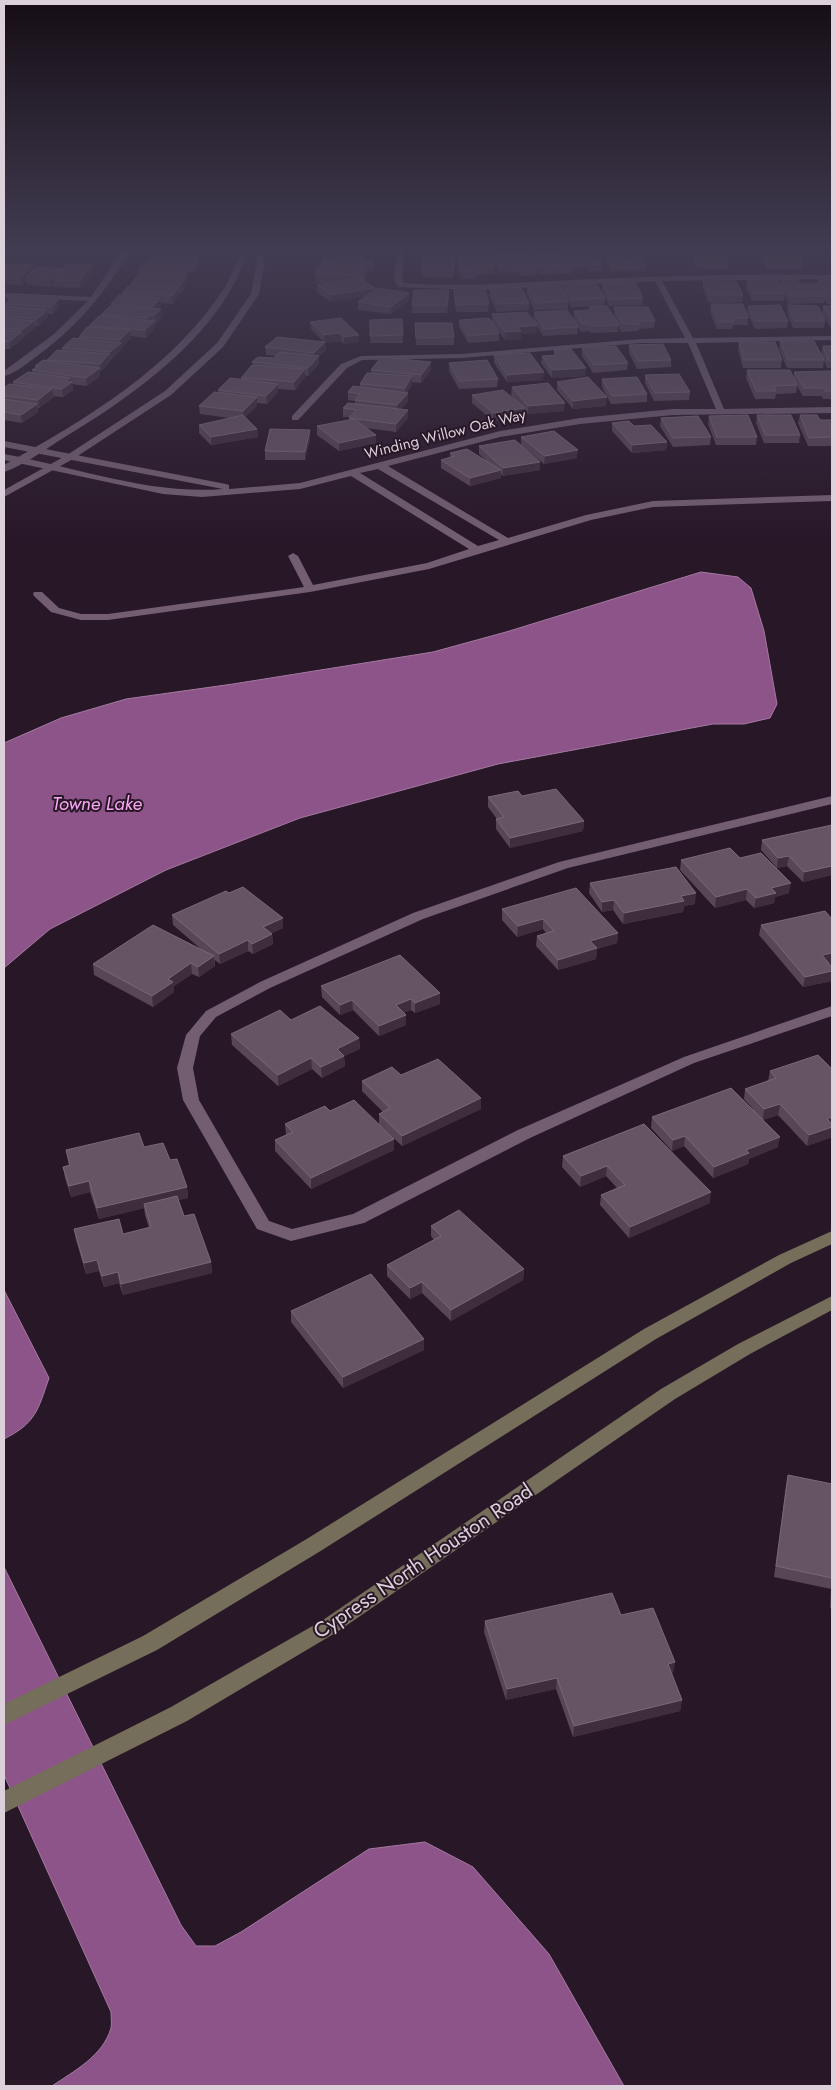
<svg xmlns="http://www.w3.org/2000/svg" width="836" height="2090" viewBox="0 0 836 2090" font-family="Jost,sans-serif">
  <rect width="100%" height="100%" fill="#281727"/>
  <path fill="#8d5489" stroke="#a579a1" d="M701 572 738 577 751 588 764 631 777 704 770 718 744 724H713L498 764 300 818 166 870 50 929 4 968V743L61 718 126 699 233 684 433 652 506 632Z
    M4 1290 49 1378C38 1410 36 1423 4 1439Z
    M4 1567 181 1925 196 1946H215L241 1932 369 1849 425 1842 473 1867 549 1954 624 2086H52C74 2071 103 2056 111 2028 112 2023 111 2017 111 2012L4 1775Z"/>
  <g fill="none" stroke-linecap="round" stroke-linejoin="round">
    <path fill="#735e71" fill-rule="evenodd" d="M122 249H128L130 251C105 294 74 330 33 359 25 365 14 374 4 376V371L54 334 88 301 4 297V293L91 297 122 251Z
      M398 249H405L402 280 404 283C468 288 532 281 597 279 675 275 754 274 832 275V279L662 281 693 338 832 336V340L696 343 724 409 832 407V413L673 415 580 424 500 437 388 466 508 538 586 515 653 501 832 495V501L653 507 591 520 429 569 310 592 108 620H81L51 612 34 596 33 594 34 592H42L59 608 81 614H108L304 587 288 556 293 553 298 556 313 585 427 563 469 549 351 476 300 489 202 497 163 494 4 460V454C75 467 150 495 223 489L4 447V441L226 484 229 485V489L300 483 500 431 580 418 673 409H716L688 343H641L461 358 362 360 347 368 298 420H292V416L341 364 361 356 461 354 641 339 685 338 655 281 473 290 401 287H398L394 280ZM378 469 499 540 478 546 360 473Z
      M832 796V804L568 868 423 919 270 988 216 1017 200 1036 193 1068 199 1100 269 1221 292 1229 353 1214 518 1130 684 1057 832 1006V1016L694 1063 530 1138 364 1223 291 1241 257 1229 183 1100 177 1068 186 1035 206 1011 260 982 413 913 559 862Z"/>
    <path fill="#735e71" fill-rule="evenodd" d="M243 249H250C244 261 240 273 234 284 200 349 122 403 60 440 46 449 19 468 4 472V465C86 419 173 368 225 287 232 275 237 261 243 249Z
      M252 249H259L265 261 259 294 223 347 171 395 73 459 4 497V490L67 455 165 391 217 343 251 294 257 261Z"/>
    <path fill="#746e5a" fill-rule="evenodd" d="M832 1231V1244L791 1263 656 1339 319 1552 157 1650 4 1725V1704L143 1636 305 1540 644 1329 779 1255Z
      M832 1296V1310L750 1354 675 1399 337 1632 187 1721 4 1813V1791L171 1707 323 1620 661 1389 738 1344Z"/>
  </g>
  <path fill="#584556" d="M457 249H489L488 253 460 254Z
    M697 249H721L728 262V269H698L693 261 694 254 696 253Z
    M761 249 802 262 801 269H767L760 256Z
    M567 250 601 264V271H588L587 268 572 269V273L540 275 537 270V275L521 276 518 272 500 273 494 262 495 267V274L476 275V279H461L458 263V255L493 260V254L531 259V254L567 257Z
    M606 250 645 263V270L610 271 605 257Z
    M4 260H6V264L34 270 63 269 92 265 93 272 80 288 54 287V284L51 287 27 284 26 280 21 285 4 284Z
    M364 260H374L373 271H366L365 281 375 290 409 293V300L391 314 358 310V302L366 296 331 302 317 292V285L331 283H315V275L322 266V264Z
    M455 263 453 278 421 277V270Z
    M198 264 195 272H189V274L186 281V285L181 293H179V295L173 304 161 303V305L158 309 162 317 156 323H155V328L146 338 131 336V338L121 348V350L110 360V362L101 371H100V376L87 386 72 384 73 390 63 397 53 396 54 397 39 408H38V412L22 423 4 420V388L13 385V382L33 373 32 370 36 368 35 366 48 361 47 360 62 350V348L79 339V337L90 327 89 326 101 317V315L111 306V304L122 295V294L131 286V284L137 276V275L146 266V265Z
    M781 279 799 283H817L818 279H832V304H827L825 300 824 303 788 304 785 296 784 301H752L746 288 747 280 780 284Z
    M703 281 743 295 742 302 717 303 708 302 703 288Z
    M602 283 643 298 642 305 609 306 602 290Z
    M563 284 605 298 604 306 571 307 568 301V309L534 310 527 294V287L563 291Z
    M490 288 529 303V310L497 312 489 296Z
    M454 290 489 304 488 312H456L454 297Z
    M57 296 59 307 53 314H48V317L38 326H35V328L23 338 22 337V339L10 349H4V306L6 307V304L8 302 7 298Z
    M449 298 447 313H412V305Z
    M711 304 748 318V325H733V329H717L710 312Z
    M788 305 825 321 824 328H793L787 313Z
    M748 306 788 321 787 328 755 329 747 313Z
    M823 306H832V328H831L822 314Z
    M589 307 616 321 614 315V307L655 321 654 328 639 329 638 331 621 332 618 326V332L591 333 590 331 581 332 573 319 574 311 589 310Z
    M534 312 578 327 577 334 543 336 537 326V333L521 334V339L505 340 492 322V314L535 323 533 319Z
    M341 318 359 342 344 344 341 341 325 343 326 350 319 356V364L308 376 305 375V377L295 390 278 389V392L267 404 257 403V406L245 417 257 429 258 437 211 445 199 433V425L230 418 200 414 199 406 218 393V390L241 380V378L253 365 252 362 274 358 276 356 266 355 265 347 324 342 311 329 310 322Z
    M402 319 403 343H370V320Z
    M459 320 499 333V341L468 343 459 327Z
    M415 323 454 337V345H416Z
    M780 341 824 360 823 368H787L779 349Z
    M739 342 782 360 781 368H743L738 349Z
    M629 345 671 360V367L637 369 629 353Z
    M823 346H832V368H827L821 353Z
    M582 348 628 363 627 370 593 373 582 356Z
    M554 350 585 376 552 378 541 363 542 356 554 355Z
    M494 355 543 380 507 382 494 363Z
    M449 363 498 379 497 387 459 389 449 371Z
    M371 370H431L421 383 412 382V384L407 393 408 401 401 409 408 418 396 432 366 428 376 435V443L339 451 317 435V426L349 420V417H343V408L355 403V401L348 400V392L360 387V384L371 373Z
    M747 370 794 378V372L832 374V399H823L822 396H803L797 386 796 393 776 394 775 399H755L746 378Z
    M645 375 690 392 689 400 654 401 645 383Z
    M602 379 647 394V402L611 404 602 387Z
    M557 382 606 406 573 409 557 390Z
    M512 387 564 411 528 414 524 411V416L493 421 472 403V395L517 402 511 395Z
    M757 415 800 435 799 443H764L756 423Z
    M800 415 820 420H832V446H808L798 423Z
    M709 416 757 437 756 445H716L708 424Z
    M661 418 711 437 710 445 673 447 660 426Z
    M612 423 634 426 667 442 666 450 632 453 612 431Z
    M521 437 577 458 544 464 521 445Z
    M310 438 305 460H265V451Z
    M479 446 540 462V470L503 476 501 474V478L470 486 441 468V460L450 458V453L486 460 479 454Z
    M522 796 584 821 583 831 510 848 496 829V819H497L488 807V797Z
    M832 825V875L803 882 787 866 777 868 761 850 762 840Z
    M740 858 789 893 775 897 774 903 754 908 746 900 715 908 680 870 681 860Z
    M590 883 695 904 684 906 683 912 623 924 613 910 602 912 589 893Z
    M229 893 283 928 272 933V934L273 944 253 954 248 951 220 964 215 960V966L199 977 192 974 174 986V992L153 1007 94 975 93 964 202 950 173 925 172 915Z
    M502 909 618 933 617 943 597 949 596 959 558 970 536 946 537 936 546 933 543 929 517 937 502 920Z
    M761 925 832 967V981L803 987 759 935Z
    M321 986 440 1004 415 1013 411 1010 403 1013 406 1015V1025L379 1036 353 1010 340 1015 322 997Z
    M291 1020 359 1038 360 1049 344 1056 345 1066 322 1078 312 1069 278 1086 232 1045 231 1034Z
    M770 1071 832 1137 807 1146 778 1115 763 1120 778 1147 749 1159 748 1164 713 1178 684 1146 672 1151 651 1128 652 1117 753 1109 744 1099 745 1089 768 1081Z
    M401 1075 481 1109 402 1146 379 1124V1114L383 1112 362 1091V1081Z
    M285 1124 394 1139V1150L311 1189 275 1151V1140L286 1135Z
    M644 1124 710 1203 629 1238 600 1205 601 1195 617 1188 606 1176 580 1187 562 1167 563 1156Z
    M144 1147 170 1160 187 1187 188 1198 178 1200 184 1216 211 1262 212 1273 123 1295 119 1283 104 1287 99 1271 86 1274 76 1240 74 1229 123 1234 149 1228 145 1215 144 1208 99 1219 90 1192 71 1197 65 1178 63 1167 69 1166 66 1150Z
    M431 1226 524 1269 523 1280 451 1321 422 1293 410 1299 387 1276V1265L434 1240 431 1236Z
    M291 1311 424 1350 343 1388 291 1322Z
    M788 1475 832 1484V1609L830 1608 831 1589 774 1577 786 1486Z
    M621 1615 675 1662 673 1673H671L682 1700 680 1711 573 1737 556 1689 506 1700 484 1632 485 1621Z"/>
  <path fill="#3f2d3d" d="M198 257V264L195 272V265Z
    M6 260V267L4 270V262Z
    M33 265 34 272 26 276V280L21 285 20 278Z
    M92 265 93 272 80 288 79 281Z
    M188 267 189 274 186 281V285L181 293 180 286 185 279V275Z
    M366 267V274L365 283 364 276Z
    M63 269V276L53 280 54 284 51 287 50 280Z
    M178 288 179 295 173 304 172 296Z
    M375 288V295L331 302V295Z
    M409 293V300L391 314V307Z
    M57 296V300L58 299 59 307 53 314 52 307 55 299Z
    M160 298 161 305 154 314 153 307Z
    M161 309 162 317 156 323 155 315Z
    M47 310 48 317 38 326 37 319Z
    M151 315 152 323 149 326 148 318Z
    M34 321 35 328 23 338 22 330Z
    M154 321 155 328 146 338 145 330Z
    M537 325V333L521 334V339L505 340V332L518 327Z
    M130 330 131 338 121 348V350L111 360 110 352 121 343 120 340Z
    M21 332 22 339 10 349 9 342Z
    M340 333 341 341 325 343 326 350 319 356V364L308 376V368L314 360V353L324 343V335Z
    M359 335V342L344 344V337Z
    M109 354 110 362 101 371 100 364Z
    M431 362V370L421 383V375Z
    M100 368V376L87 386 86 378Z
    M586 368 585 376 552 378V370Z
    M305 369V377L295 390 294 382Z
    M544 372 543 380 507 382V375Z
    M412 376V384L405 396V388Z
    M70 378 71 383 72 382 73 390 63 397 62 389 66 381Z
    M278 384V392L267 404 266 396Z
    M52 389 54 397 39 408 38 400Z
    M408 393V401L398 413 397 405Z
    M257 397V406L243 419V411Z
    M607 397 606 406 573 409V401Z
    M565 403 564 411 528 414V406Z
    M37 404 38 412 22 423 21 415Z
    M525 408 524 416 493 421V413Z
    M408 410V418L396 432V424Z
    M257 429 258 437 211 445V437Z
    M310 430V438L305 460V452Z
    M376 435V443L339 451V443Z
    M667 442 666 450 632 453V445Z
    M578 450 577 458 544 464 545 456Z
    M540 462V470L503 476V468Z
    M501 470V478L470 486V478Z
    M584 821 583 831 510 848V838Z
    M789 856 787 866 777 868 778 858Z
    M832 866V875L803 882 804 872Z
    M791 883 789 893 775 897 774 903 754 908 756 898 771 888Z
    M747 889 746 900 715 908 716 897Z
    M696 893 695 904 684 906 683 912 623 924 624 913 681 896Z
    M614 900 613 910 602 912V902Z
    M283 918V928L264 937 263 927Z
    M543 919V929L517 937 518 926Z
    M618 933 617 943 597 949 596 959 558 970V960L590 941Z
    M272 934 273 944 253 954 252 944Z
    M248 940V951L220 964 219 954Z
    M832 953V963L820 966 822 955Z
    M214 956 215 966 199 977 198 967Z
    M191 963 192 974 174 986V992L153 1007 152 996 168 979Z
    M832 971V981L803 987 805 977Z
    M440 993V1004L415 1013V1003Z
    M411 999V1010L396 1016V1005Z
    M352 1000 353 1010 340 1015V1005Z
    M406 1015V1025L379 1036V1026Z
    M359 1038 360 1049 344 1056 345 1066 322 1078 321 1067 337 1049Z
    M311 1058 312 1069 278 1086V1075Z
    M481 1098V1109L402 1146V1136Z
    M780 1104 778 1115 763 1120 764 1109Z
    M832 1117V1137L807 1146 809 1135 827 1119Z
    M685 1136 684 1146 672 1151 673 1140Z
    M780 1137 778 1147 749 1159 748 1164 713 1178 714 1167 746 1150Z
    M394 1139V1150L311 1189V1178Z
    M607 1166 606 1176 580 1187 581 1176Z
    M89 1181 90 1192 71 1197 69 1186Z
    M187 1187 188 1198 145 1208 144 1204V1208L99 1219 97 1208Z
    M711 1192 710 1203 629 1238 630 1227Z
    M97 1260 99 1271 86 1274 84 1263Z
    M211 1262 212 1273 123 1295 121 1284Z
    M524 1269 523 1280 451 1321V1310Z
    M118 1272 119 1283 104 1287 102 1276Z
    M422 1282V1293L410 1299V1288Z
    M424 1339V1350L343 1388V1377Z
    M675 1662 673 1673 666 1675 668 1664Z
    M557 1678 556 1689 506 1700 507 1689Z
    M682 1700 680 1711 573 1737 574 1726Z"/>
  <path fill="#665464" stroke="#796877" d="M639 249 645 263 611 264 606 250Z
    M698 249H721L728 262H698L694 254 700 253Z
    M761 249H794L802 262H767Z
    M567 250H595L601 264H588L587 261H571Z
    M527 252 537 268 521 269 518 265H501L493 254Z
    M563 252 573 266 540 267 531 254Z
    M334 255H364L363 260H374L373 264H322L323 258H333Z
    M423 255 455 256 453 271 421 270Z
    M458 255H492L495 267H475L476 271 461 272Z
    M150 257H198L195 265H146Z
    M7 264 33 265 20 278 4 277V267Z
    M67 264 92 265 79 281 53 280Z
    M141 266 188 267 185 275H137Z
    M318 266 366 267 364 276 315 275Z
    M37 267 63 269 50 280 26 276Z
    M137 276 186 278 180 286 131 284Z
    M361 278 375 288 331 295 317 285Z
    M781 279H797L799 283H818L825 296H789Z
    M818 279H832V296H828Z
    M747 280H778L785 293 753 294Z
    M703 281H736L743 295H718L709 294Z
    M635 282 643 298 610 299 602 283Z
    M596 283 605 298 572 300 563 284Z
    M128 286 178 288 172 296 122 294Z
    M561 286 568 301 535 303 527 287Z
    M521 287 529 303 498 304 490 288Z
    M377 288 409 293 391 307 358 302Z
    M485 289 489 304 456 305 454 290Z
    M414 290H449L447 306 412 305Z
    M11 294 57 296 55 299H58L52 307 6 304 12 298H7Z
    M119 295 160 298 153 307 111 304Z
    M711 304H743L748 318H732L734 322H718Z
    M780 305 788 321H755L748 306Z
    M788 305 818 306 825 321H794Z
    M4 306 47 310 37 319 4 316Z
    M110 306 161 309 155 315H151L148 318 101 315Z
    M607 306 619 325 591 326 590 324H582L574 311 591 310 589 307Z
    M823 306H832V321Z
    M614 307H648L655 321H638L639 324H622Z
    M567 310 578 327 544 329 534 312Z
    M527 312 537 325 518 327 521 331 505 332 492 314Z
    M99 316 154 321 145 330 89 326Z
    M4 318 34 321 22 330 4 328Z
    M341 318 359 335 344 337 340 333 324 335 310 322Z
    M489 318 499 333 468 336 459 320Z
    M402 319 403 335 370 336V320Z
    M415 323H452L454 337 416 338Z
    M87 327 130 330 120 340 79 337Z
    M4 330 21 332 9 342 4 341Z
    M277 337 325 342 314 353 265 347Z
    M73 338 121 343 110 352 62 348Z
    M780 341H814L824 360H788Z
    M739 342H775L782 360H744Z
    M663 344 671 360 638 361 629 345Z
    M616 346 628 363 594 365 582 348Z
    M823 346H832V361L828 360Z
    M571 349 586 368 552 370 542 356 557 355 554 350Z
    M57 350 109 354 100 364 47 360Z
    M280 352 319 356 308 368 252 362 258 357 274 358Z
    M530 353 544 372 507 375 494 355Z
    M381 357 431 362 421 375 371 370Z
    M43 360 100 368 86 378 32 370 39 366H35Z
    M487 360 498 379 459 381 449 363Z
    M252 365 305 369 294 382 241 378Z
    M747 370H790L797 385 773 386 776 391H756Z
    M831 371 832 374V391H825L823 388H804L794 372Z
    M28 372 70 378 66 381 72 382 62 389 13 382Z
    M367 373 412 376 405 388 360 384Z
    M679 374 690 392 655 393 645 375Z
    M588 377 607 397 573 401 557 382Z
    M637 377 647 394 612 396 602 379Z
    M230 378 278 384 266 396 218 390Z
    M548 383 565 403 528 406 512 387Z
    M9 384 52 389 38 400 4 396V388Z
    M353 386 408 393 397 405 355 400 360 394 348 392Z
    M503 390 525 408 493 413 472 395Z
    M214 392 257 397 243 411 199 406Z
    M4 399 37 404 21 415 4 412Z
    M348 403 408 410 396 424 349 418 356 410 343 408Z
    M243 415 257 429 211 437 199 425Z
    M748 415 757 437H717L709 416Z
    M757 415H791L800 435H765Z
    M800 415H817L820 420H832V437L809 438Z
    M698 416 711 437 673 438 661 418Z
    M354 419 376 435 339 443 317 426Z
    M629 421 634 426 651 425 667 442 632 445 612 423Z
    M270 429 310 430 305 452 265 451Z
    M554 431 578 450 545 456 521 437Z
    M515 440 540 462 503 468 479 446Z
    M467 449 501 470 470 478 441 460 455 456 450 453Z
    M556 789 584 821 510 838 496 819 504 817 488 797 518 791 522 796Z
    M832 825V866L804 872 789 856 778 858 762 840Z
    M730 848 740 858 761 853 791 883 771 888 776 893 756 898 747 889 716 897 681 860Z
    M676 867 696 893 681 896 684 901 624 913 614 900 602 902 590 883Z
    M243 887 283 918 263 927 272 934 252 944 248 940 219 954 172 915 226 891 229 893Z
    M576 888 618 933 590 941 597 948 558 960 537 936 554 931 543 919 518 926 502 909Z
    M825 911 832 919V953L822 955 832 967V971L805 977 761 925Z
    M153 925 214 956 198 967 191 963 168 979 173 982 152 996 93 964Z
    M400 955 440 993 415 1003 411 999 396 1005 406 1015 379 1026 352 1000 340 1005 321 986Z
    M320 1006 359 1038 337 1049 344 1056 321 1067 311 1058 278 1075 231 1034 280 1010 291 1020Z
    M818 1055 832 1069V1117L827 1119 832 1124V1127L809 1135 780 1104 764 1109 745 1089 776 1078 770 1071Z
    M438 1059 481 1098 402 1136 379 1114 390 1108 362 1081 392 1067 401 1075Z
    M731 1088 780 1137 746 1150 749 1153 714 1167 685 1136 673 1140 652 1117Z
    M354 1100 394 1139 311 1178 275 1140 293 1132 285 1124 325 1106 330 1111Z
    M644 1124 711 1192 630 1227 601 1195 625 1185 607 1166 581 1176 563 1156Z
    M139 1133 144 1147 163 1143 170 1160 177 1159 187 1187 97 1208 89 1181 69 1186 63 1167 70 1165 66 1150Z
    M177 1196 184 1216 194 1214 211 1262 121 1284 118 1272 102 1276 97 1260 84 1263 74 1229 119 1219 123 1234 151 1227 144 1204Z
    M459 1210 524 1269 451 1310 422 1282 410 1288 387 1265 441 1236 431 1226Z
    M371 1274 424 1339 343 1377 291 1311Z
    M788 1475 832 1484V1578L776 1566Z
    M612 1593 621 1615 653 1608 675 1662 668 1664 682 1700 574 1726 557 1678 507 1689 485 1621Z"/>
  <linearGradient id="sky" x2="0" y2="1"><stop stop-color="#160d15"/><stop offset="0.46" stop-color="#423c52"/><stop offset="1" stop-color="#423c52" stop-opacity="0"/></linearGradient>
  <rect width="836" height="541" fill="url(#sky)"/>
  <g text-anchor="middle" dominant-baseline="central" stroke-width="4" stroke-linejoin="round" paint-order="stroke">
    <g font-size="15" fill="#dcd0da" stroke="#281727">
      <text transform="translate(445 434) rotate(-14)">Winding Willow Oak Way</text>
    </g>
    <g font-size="19" font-style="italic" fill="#f8a7f1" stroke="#281727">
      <text x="97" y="803">Towne Lake</text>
    </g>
    <g font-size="21" fill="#dcd0da" stroke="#281727">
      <text transform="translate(423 1561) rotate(-34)">Cypress North Houston Road</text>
    </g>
  </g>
  <rect width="836" height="2090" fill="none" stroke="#dcd0da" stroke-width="10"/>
</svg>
